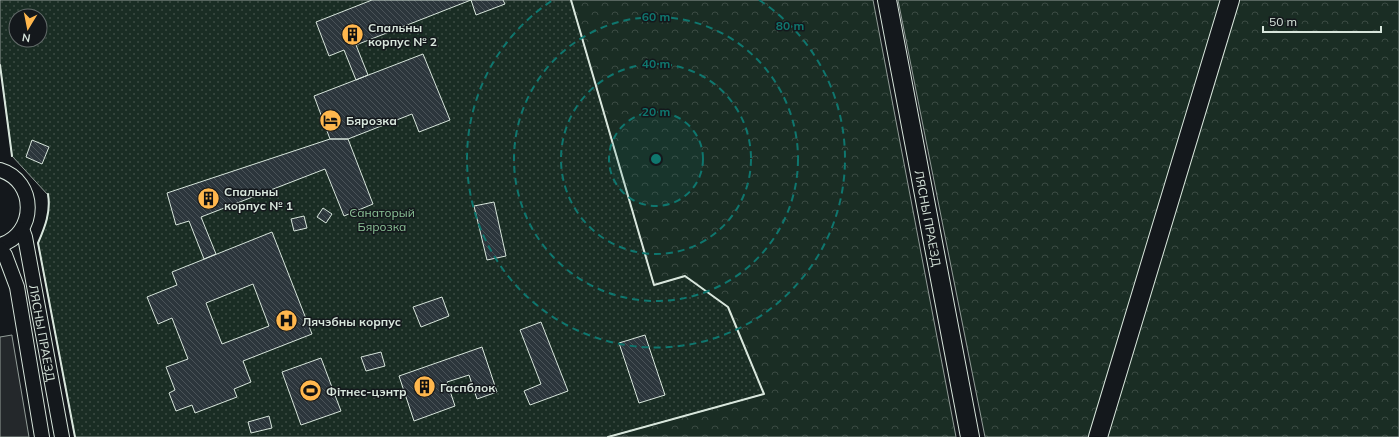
<svg xmlns="http://www.w3.org/2000/svg" width="1399" height="437" viewBox="0 0 1399 437" font-family="Mulish,sans-serif">
  <defs>
    <pattern id="grass-dots" width="8" height="8" patternUnits="userSpaceOnUse"><rect width="8" height="8" fill="#1a2d24"/><path d="M2 2h.1M6 6h.1" fill="none" stroke="#3b4b43" stroke-width="1.8" stroke-linecap="round"/></pattern>
    <pattern id="forest-crowns" width="20" height="18" patternUnits="userSpaceOnUse"><rect width="20" height="18" fill="#1a2d24"/><path d="M2 6a3 3 0 1 1 6 0M12 15a3 3 0 1 1 6 0" fill="none" stroke="#3b4b43"/></pattern>
    <pattern id="building-back-hatch" width="6" height="6" patternUnits="userSpaceOnUse"><rect width="6" height="6" fill="#2c363c"/><path d="M-1 5l2 2M0 0l6 6M5-1l2 2" fill="none" stroke="#4a5358"/></pattern>
  </defs>
  <rect width="100%" height="100%" fill="#14181c"/>
  <path fill="url(#grass-dots)" stroke="#939e99" fill-rule="evenodd" d="M0 0H571L654 285 685 276 728 307 764 394 608 437H75L38 243C45 227 51 212 48 195L12 156 0 65ZM16 16H40V40H16Z"/>
  <path fill="url(#forest-crowns)" stroke="#939e99" d="M571 0H873L956 437H608L764 394 728 307 685 276 654 285Z
    M898 0H1399V437H985Z"/>
  <path fill="#24282b" stroke="#939e99" d="M12 335V336L29 437H0V337Z"/>
  <path fill="url(#building-back-hatch)" stroke="#d8e6dc" fill-rule="evenodd" d="M372 0H503L505 4 476 15 471 0 356 45 368 75 356 80 344 50 329 56 316 22Z
    M423 54 450 120 419 132 412 114 348 139H330L314 96Z
    M330 139H348L373 204 344 216 325 169 201 217 216 254 204 259 189 221 176 225 167 193Z
    M32 140 49 147 42 164 26 157Z
    M494 202 506 256 487 260 474 206Z
    M323 208 332 214 326 223 317 217Z
    M304 216 307 228 294 231 291 219Z
    M272 232 312 334 243 361 251 382 234 389 237 397 195 413 192 405 176 411 169 393 175 390 166 367 188 359 172 318 158 324 147 297 177 285 172 272ZM253 284 269 326 222 344 206 303Z
    M442 297 449 316 421 327 413 307Z
    M541 322 568 391 530 405 524 391 541 384 520 330Z
    M645 335 665 395 639 403 619 343Z
    M482 347 497 392 477 399 469 375 447 382 455 406 414 421 399 376Z
    M381 352 385 366 366 371 361 357Z
    M321 358 341 411 301 425 282 372Z
    M269 416 272 428 251 433 248 422Z"/>
  <g fill="none" stroke-linecap="round" stroke-linejoin="round">
    <defs>
      <g id="minor">
        <path d="M0 170C37 181 37 234 0 245"/>
        <path id="s1" d="M22 229 25 237 62 437"/>
        <path d="M0 249 5 255 17 287 42 437"/>
      </g>
      <g id="tertiary">
        <path id="s2" d="M887 0 970 437"/>
        <path d="M1098 437 1230 0"/>
      </g>
    </defs>
    <use href="#minor" stroke="#d8e6dc" stroke-width="16"/>
    <use href="#tertiary" stroke="#d8e6dc" stroke-width="20"/>
    <use href="#minor" stroke="#14181c" stroke-width="14"/>
    <use href="#tertiary" stroke="#14181c" stroke-width="18"/>
    <path stroke="#d8e6dc" stroke-width="2" d="M571 0 654 285 685 276 728 307 764 394 608 437
      M0 65 12 156
      M48 194C51 212 45 227 38 243L75 437"/>
  </g>
  <circle cx="656" cy="159" r="47" fill="#0f766e" fill-opacity=".12"/>
  <g fill="none" stroke="#0f766e" stroke-width="2" stroke-dasharray="7 5">
    <circle cx="656" cy="159" r="47"/>
    <circle cx="656" cy="159" r="95"/>
    <circle cx="656" cy="159" r="142"/>
    <path d="M759 0A189 189 0 1 1 553 0"/>
  </g>
  <defs>
    <symbol id="building-disc" viewBox="-11 -11 22 22"><circle r="9.5" fill="#ffb74d" stroke="#14181c"/><path d="M-4-6H4V6H1V3H-1V6H-4ZM-2.5-4.3h1.7v1.8h-1.7ZM.8-4.3h1.7v1.8H.8ZM-2.5-1h1.7V.8h-1.7ZM.8-1h1.7V.8H.8Z" fill="#111"/></symbol>
    <symbol id="hotel-disc" viewBox="-11 -11 22 22"><circle r="9.5" fill="#ffb74d" stroke="#14181c"/><path d="M-6-4.5h1.5V1H6V5H4.5V3h-9V5H-6ZM-4 0a1.8 1.8 0 1 1 3.6 0ZM.5 0V-2.5h3Q6-2.5 6 0Z" fill="#111"/></symbol>
    <symbol id="hospital-disc" viewBox="-11 -11 22 22"><circle r="9.5" fill="#ffb74d" stroke="#14181c"/><path d="M-5-5h3v3.5h4V-5h3V5h-3V1.5h-4V5h-3Z" fill="#111"/></symbol>
    <symbol id="stadium-disc" viewBox="-11 -11 22 22"><circle r="9.5" fill="#ffb74d" stroke="#14181c"/><path d="M0-5a6.5 5 0 1 0 0 10a6.5 5 0 1 0 0-10ZM-3.5-1.8h7v3.6h-7Z" fill="#111"/></symbol>
  </defs>
  <g fill-rule="evenodd">
    <use href="#building-disc" x="340" y="22" width="25" height="25"/>
    <use href="#hotel-disc" x="318" y="108" width="25" height="25"/>
    <use href="#building-disc" x="196" y="186" width="25" height="25"/>
    <use href="#hospital-disc" x="274" y="308" width="25" height="25"/>
    <use href="#building-disc" x="412" y="374" width="25" height="25"/>
    <use href="#stadium-disc" x="298" y="378" width="25" height="25"/>
  </g>
  <g text-anchor="middle" dominant-baseline="central" stroke-width="3" stroke-linejoin="round" paint-order="stroke">
    <g font-size="12" font-weight="bold" fill="#d8e6dc" stroke="#14181c" text-anchor="start">
      <text x="368" y="27">Спальны<tspan x="368" dy="14">корпус № 2</tspan></text>
      <text x="346" y="120">Бярозка</text>
      <text x="224" y="191">Спальны<tspan x="224" dy="14">корпус № 1</tspan></text>
      <text x="302" y="321">Лячэбны корпус</text>
      <text x="440" y="387">Гаспблок</text>
      <text x="326" y="391">Фітнес-цэнтр</text>
    </g>
    <g font-size="12" fill="#8ac095" stroke="#14181c">
      <text x="382" y="212">Санаторый<tspan x="382" dy="14">Бярозка</tspan></text>
    </g>
    <g font-size="12" fill="#d8e6dc" stroke="#14181c">
      <text stroke="none"><textPath href="#s2" startOffset="222">ЛЯСНЫ ПРАЕЗД</textPath></text>
      <text stroke="none"><textPath href="#s1" startOffset="106">ЛЯСНЫ ПРАЕЗД</textPath></text>
    </g>
  </g>
  <circle cx="656" cy="159" r="6" fill="#0f766e" stroke="#14181c" stroke-width="2"/>
  <g font-size="12" text-anchor="middle" font-weight="bold" fill="#0f766e" stroke="#14181c" stroke-width="3" stroke-linejoin="round" paint-order="stroke">
    <text x="656" y="21">60 m</text>
    <text x="790" y="30">80 m</text>
    <text x="656" y="68">40 m</text>
    <text x="656" y="116">20 m</text>
  </g>
  <g transform="translate(28 28) rotate(190)"><circle r="19" fill="#14181c" stroke="#626a69"/>
  <path d="M0-3L7 15L0 10L-7 15Z" fill="#ffb74d"/>
  <text y="-6" font-size="11" font-weight="bold" text-anchor="middle" fill="#d8e6dc">N</text>
  </g>
  <path d="M1263 26v6h118v-6" fill="none" stroke="#d8e6dc" stroke-width="2"/>
  <text x="1269" y="26" font-size="12" fill="#d8e6dc" stroke="#14181c" stroke-width="3" paint-order="stroke">50 m</text>
</svg>
